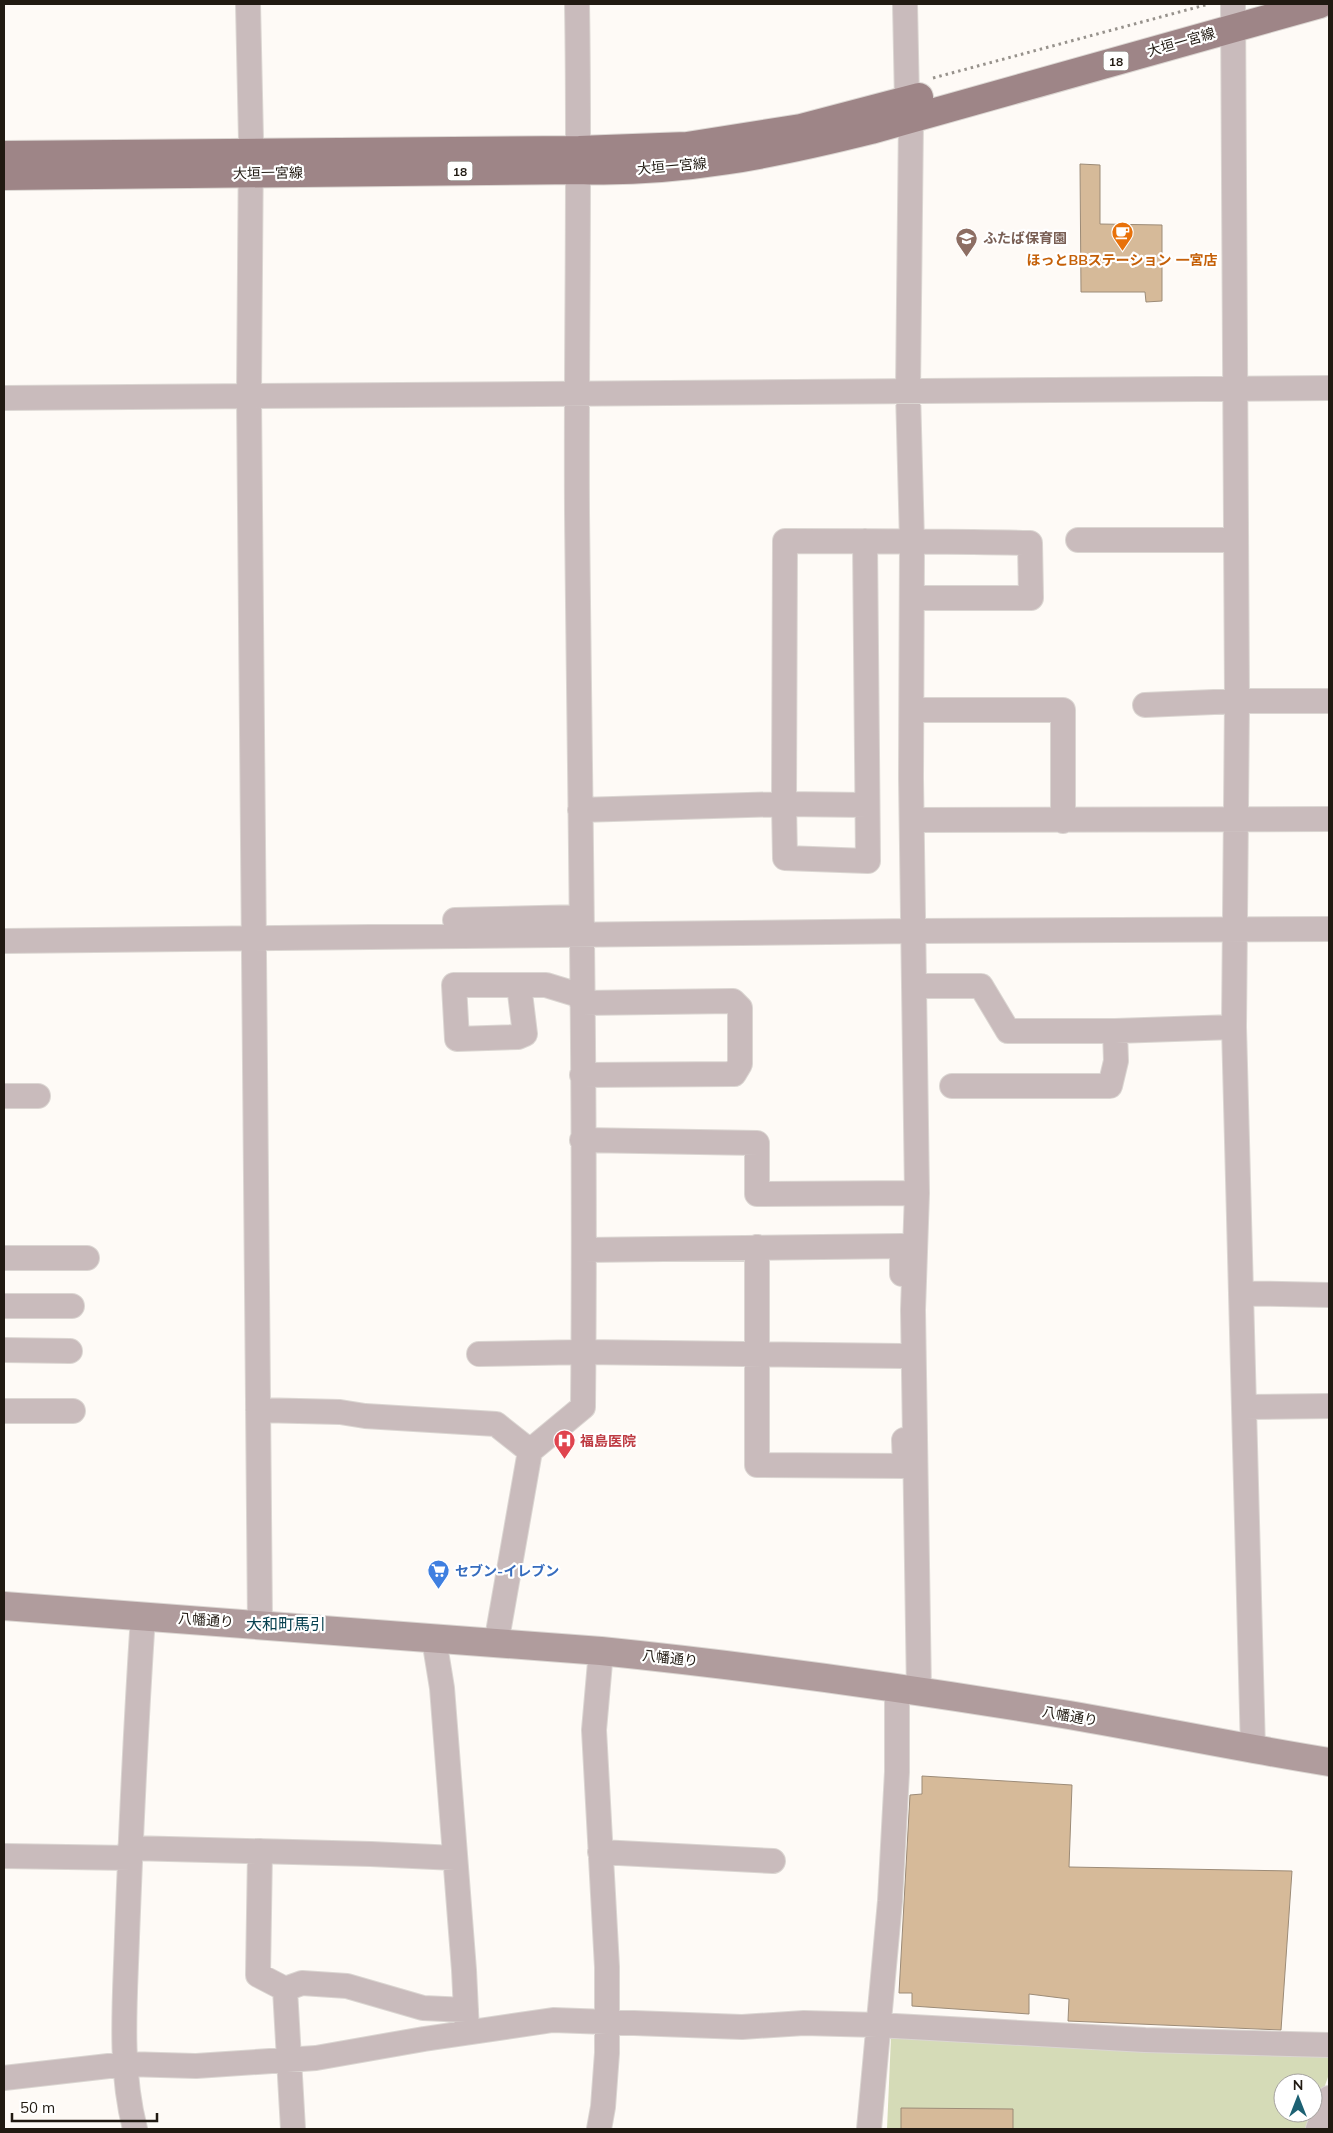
<svg xmlns="http://www.w3.org/2000/svg" width="1333" height="2133" viewBox="0 0 1333 2133" font-family="Mulish,'Noto Sans JP',sans-serif">
  <rect width="100%" height="100%" fill="#fefaf6"/>
  <path fill="#d5dbb7" fill-rule="evenodd" d="M891 2037 1329 2053V2074L1310 2129H887ZM1283 2083H1313V2113H1283Z"/>
  <path fill="#d6ba99" stroke="#9c8b77" d="M1080 164 1100 165V224L1162 225V301L1146 302 1145 292H1081Z
    M922 1776 1072 1785 1069 1867 1292 1871 1281 2030 1068 2021 1069 1999 1029 1994V2014L912 2006V1993H899L910 1795 922 1794Z
    M901 2108 1013 2109V2129H901Z"/>
  <g fill="none" stroke-linecap="round" stroke-linejoin="round">
    <defs>
      <path id="street" d="M248 4 251 140 249 396 260 1624
        M905 4 907 101
        M1233 4 1237 701 1234 1027 1253 1750
        M911 119 908 392 912 541 911 778 917 1193 913 1310 919 1692
        M4 398 1329 388
        M1078 540H1236
        M865 541 868 861 785 858 784 804 785 541C867 541 949 541 1030 543L1031 598H912
        M1145 705 1237 701H1329
        M912 710H1063V821
        M580 810 784 804 867 805
        M912 820 1329 819
        M455 920 581 917
        M4 941 915 931 1329 929
        M519 985 525 1034 518 1037 457 1039 454 985H546L582 996
        M915 986H981L1008 1031H1115L1234 1027
        M582 1003 733 1001 740 1008V1064L734 1074 582 1075
        M952 1086H1110L1116 1061 1115 1031
        M4 1096H38
        M582 1140 757 1143V1194L917 1193
        M757 1247V1465L905 1466 904 1440
        M584 1250 902 1246V1274
        M4 1258H87
        M1241 1293 1329 1295
        M4 1306H72
        M4 1350 70 1351
        M479 1354 584 1352 902 1356
        M1244 1407 1329 1406
        M258 1410 340 1412 365 1416 496 1424 530 1451
        M4 1411H73
        M434 1639 442 1688 464 1970 467 2032
        M496 1644 530 1451 583 1407C586 1109 580 810 577 512 576 342 580 173 577 4
        M130 1848 371 1854 455 1858
        M260 1851 258 1975 285 1989 293 2129
        M600 1852 773 1861
        M4 1856 130 1858
        M285 1989 302 1983 347 1986 423 2008 466 2010
        M4 2078 126 2064 196 2066 316 2058 424 2039 553 2020 742 2027 804 2023 877 2025 1145 2040 1329 2045
        M135 2129C119 2067 125 2001 127 1937 131 1830 136 1723 143 1616
        M599 2129 603 2107 607 2053V1967L594 1730 601 1651
        M869 2129 890 1901 897 1772V1689
        M1318 2129 1329 2098"/>
      <path id="secondary" d="M4 1606 601 1651C757 1667 913 1689 1069 1715 1156 1730 1242 1748 1329 1762"/>
      <path id="primary" d="M4 155 579 150 687 146 801 128 919 97
        M4 176 578 170C677 174 775 154 871 130L1320 4"/>
    </defs>
    <use href="#street" stroke="#dbd6d2" stroke-width="26"/>
    <use href="#secondary" stroke="#dbd6d2" stroke-width="30"/>
    <use href="#primary" stroke="#dbd6d2" stroke-width="30"/>
    <path stroke="#97928c" stroke-width="3" stroke-dasharray="2.5 4" stroke-linecap="butt" d="M933 78 1209 4"/>
    <use href="#street" stroke="#c9bbbc" stroke-width="24"/>
    <use href="#secondary" stroke="#b09c9d" stroke-width="28"/>
    <use href="#primary" stroke="#9e8587" stroke-width="28"/>
  </g>
  <defs>
    <symbol id="cafe-pin" viewBox="-11 -11 22 30"><path d="M0 17L-7.5 6A9.5 9.5 0 1 1 7.5 6Z" fill="#e8710a" stroke="#fff"/><path d="M-5.5-4.5H6V0H3Q3 3.5 0 3.5H-2.5Q-5.5 3.5-5.5 0ZM3-3.2v2h1.7v-2ZM-6 4.5H4V6H-6Z" fill="#fff"/></symbol>
    <symbol id="school-pin" viewBox="-11 -11 22 30"><path d="M0 17L-7.5 6A9.5 9.5 0 1 1 7.5 6Z" fill="#8d6e63" stroke="#fff"/><path d="M0-5L7-2L0 1L-7-2ZM-4 1L0 2.5L4 1V4Q0 6-4 4Z" fill="#fff"/></symbol>
    <symbol id="hospital-pin" viewBox="-11 -11 22 30"><path d="M0 17L-7.5 6A9.5 9.5 0 1 1 7.5 6Z" fill="#e0444e" stroke="#fff"/><path d="M-5-5h3v3.5h4V-5h3V5h-3V1.5h-4V5h-3Z" fill="#fff"/></symbol>
    <symbol id="supermarket-pin" viewBox="-11 -11 22 30"><path d="M0 17L-7.5 6A9.5 9.5 0 1 1 7.5 6Z" fill="#3f7fe0" stroke="#fff"/><path d="M-6-5.5h2.5l.6 2H6L4.5 2H-2.5L-4.4-4H-6ZM-1.5 3.2a1.3 1.3 0 1 0 .1 0ZM3 3.2a1.3 1.3 0 1 0 .1 0Z" fill="#fff"/></symbol>
  </defs>
  <g fill-rule="evenodd">
    <use href="#cafe-pin" x="1110" y="220" width="25" height="34"/>
    <use href="#school-pin" x="954" y="226" width="25" height="34"/>
    <use href="#hospital-pin" x="552" y="1428" width="25" height="34"/>
    <use href="#supermarket-pin" x="426" y="1558" width="25" height="34"/>
  </g>
  <g text-anchor="middle" dominant-baseline="central" stroke-width="4.5" stroke-linejoin="round" paint-order="stroke">
    <g fill="#fff" stroke="#645f59" stroke-width="1">
      <rect x="1103.5" y="51.5" width="25" height="19" rx="4"/>
      <rect x="447.5" y="161.5" width="25" height="19" rx="4"/>
    </g>
    <g font-size="12" font-weight="bold" fill="#211a12">
      <text x="1116" y="61">18</text>
      <text x="460" y="171">18</text>
    </g>
    <g font-size="14" fill="#211a12" stroke="#fff">
      <text transform="translate(1181 42) rotate(-16)">大垣一宮線</text>
      <text transform="translate(672 166) rotate(-5)">大垣一宮線</text>
      <text transform="translate(268 173) rotate(-1)">大垣一宮線</text>
      <text transform="translate(206 1620) rotate(4)">八幡通り</text>
      <text transform="translate(670 1658) rotate(6)">八幡通り</text>
      <text transform="translate(1070 1716) rotate(10)">八幡通り</text>
    </g>
    <g font-size="14" font-weight="bold" fill="#785e54" stroke="#fff" text-anchor="start">
      <text x="983" y="238">ふたば保育園</text>
    </g>
    <g font-size="14" font-weight="bold" fill="#c56008" stroke="#fff">
      <text x="1122" y="260">ほっとBBステーション 一宮店</text>
    </g>
    <g font-size="14" font-weight="bold" fill="#be3a42" stroke="#fff" text-anchor="start">
      <text x="580" y="1441">福島医院</text>
    </g>
    <g font-size="14" font-weight="bold" fill="#366cbe" stroke="#fff" text-anchor="start">
      <text x="455" y="1571">セブン-イレブン</text>
    </g>
    <g font-size="16" fill="#084150" stroke="#fff">
      <text x="286" y="1624">大和町馬引</text>
    </g>
  </g>
  <rect width="1333" height="2133" fill="none" stroke="#211a12" stroke-width="10"/>
  <g transform="translate(1298 2098)"><circle r="24" fill="#ffffff" stroke="#a6a3a0"/>
  <path d="M0-4L9 19L0 12L-9 19Z" fill="#1d6173"/>
  <text y="-8" font-size="14" font-weight="bold" text-anchor="middle" fill="#211a12">N</text>
  </g>
  <path d="M12 2113v8h145v-8" fill="none" stroke="#211a12" stroke-width="2.5"/>
  <text x="20" y="2113" font-size="15" fill="#211a12" stroke="#ffffff" stroke-width="4" paint-order="stroke">50 m</text>
</svg>
